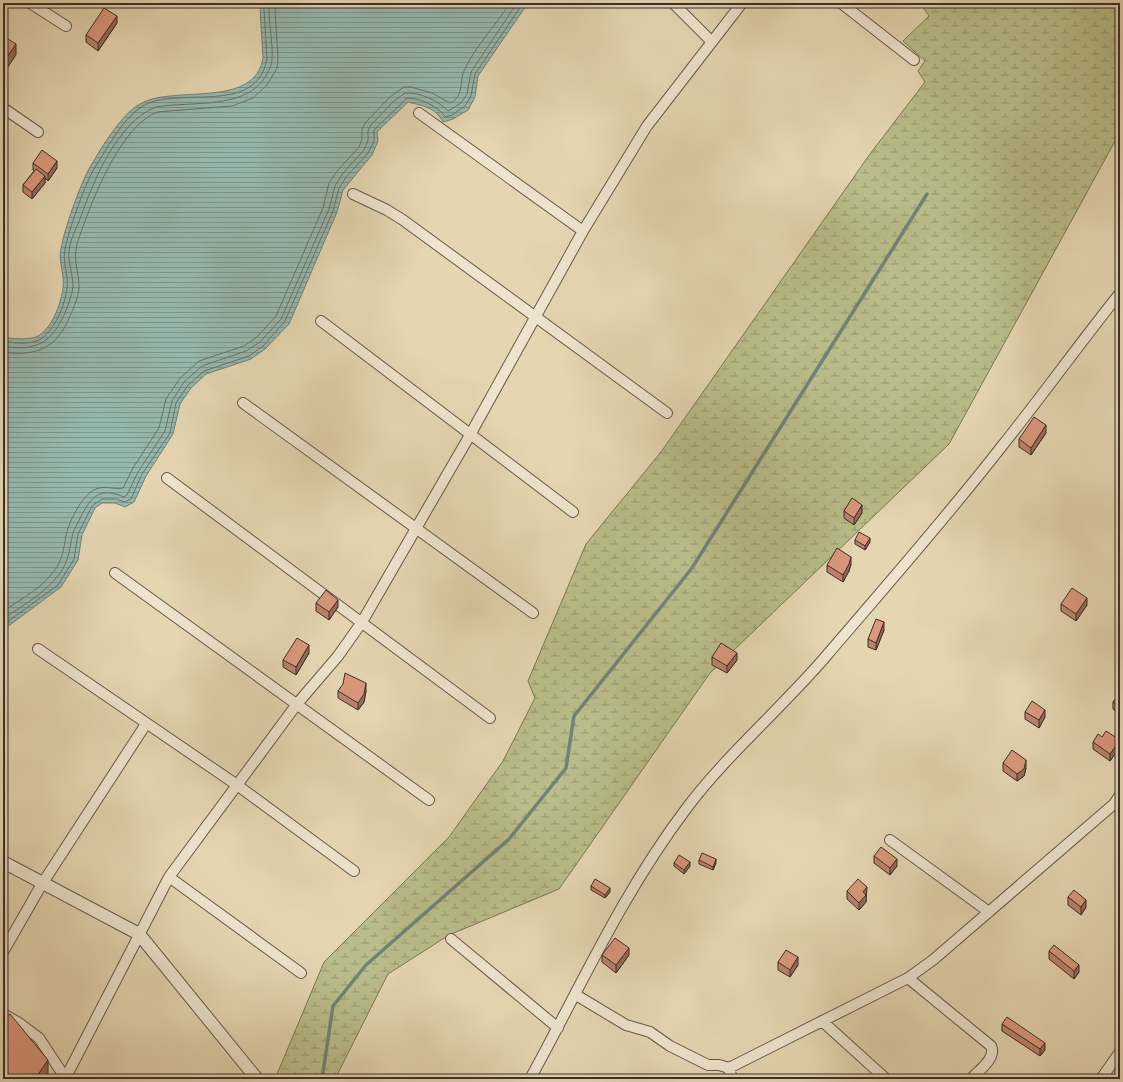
<svg xmlns="http://www.w3.org/2000/svg" width="1123" height="1082" viewBox="0 0 1123 1082" font-family="'Old Standard TT',serif">
  <defs>
    <pattern id="wetland-marsh" width="20" height="14" patternUnits="userSpaceOnUse"><rect width="20" height="14" fill="#b9bd89"/><path d="M1 5h8M5 5V1M11 12h8M15 12V8" fill="none" stroke="#989a70"/></pattern>
    <pattern id="water-rules" width="6" height="5" patternUnits="userSpaceOnUse"><rect width="6" height="5" fill="#96b9ae"/><path d="M0 2.5h6" fill="none" stroke="#7c978e"/></pattern>
  </defs>
  <rect width="100%" height="100%" fill="#e5d6b2"/>
  <filter id="stains"><feTurbulence type="fractalNoise" baseFrequency=".005" numOctaves="4"/><feColorMatrix values="0 0 0 0 .2 0 0 0 0 .09 0 0 0 0 .02 0 0 0 .5 -.17"/></filter>
  <radialGradient id="worn" r=".72"><stop offset=".6" stop-color="#630" stop-opacity="0"/><stop offset="1" stop-color="#630" stop-opacity=".3"/></radialGradient>
  <path fill="url(#wetland-marsh)" stroke="#7a7659" d="M925 3H1120V132L949 444 710 673 559 889 449 935 388 974 335 1079H275L324 962 449 837 503 761 535 698 528 681 586 544 661 452 870 154 925 82 918 71 925 61 903 41 929 16 922 6Z"/>
  <path fill="url(#water-rules)" stroke="#728279" d="M261 3H528L478 76 475 97 468 110 453 119 443 122C435 107 423 106 408 102L377 132 378 141 372 155 343 190 337 212 289 324 265 349 251 359 206 374 191 388 180 404 173 434 146 476 134 502 125 507 115 503H102L95 508 82 535 78 560 61 587 3 630V337C13 339 26 340 36 337 52 330 61 303 63 288 65 275 58 261 61 249 64 230 80 185 89 169 100 150 122 112 142 103 177 85 254 109 263 58L260 8Z"/>
  <g fill="none" stroke-linecap="round" stroke-linejoin="round">
    <path stroke="#68746c" stroke-width="1" d="M3 341C13 343 29 345 39 340 55 331 65 305 67 288 69 275 62 262 65 249 68 232 85 184 94 169 107 149 121 121 141 107 177 84 256 118 267 59L264 9 265 3
      M3 346C35 352 52 343 65 313 68 305 72 295 73 287 73 275 68 262 69 251 70 240 76 229 80 219 93 182 117 122 156 107 190 101 246 110 266 76 269 70 272 65 272 59 273 44 269 25 269 10L270 3
      M3 352C37 357 57 348 70 316 74 307 79 296 79 286 79 275 74 262 76 250 77 240 82 231 85 221 98 187 122 127 157 112L232 106 253 98 267 85 277 68 278 57 275 11 276 3
      M3 611C22 599 45 586 57 567 64 555 64 544 67 531 71 518 83 494 96 489 105 485 115 490 123 488L133 468 159 428 166 399 180 378 199 361 244 346 256 338 276 316 323 208 329 183 338 170 359 147 362 139V129L366 122 390 97 404 87H411L432 93 450 103C464 97 459 83 464 71 473 49 497 24 510 3
      M3 619C23 605 46 593 60 573 70 559 69 548 73 533 75 527 79 522 81 516 92 496 100 487 124 497L127 495 138 472 165 431 172 401 184 382 202 366 246 351 260 342 281 319 329 209 335 186 343 173 364 150 368 140V131L370 126 394 101 405 93C420 92 439 101 448 111L461 103 467 94 471 72 517 3
      M3 625 58 585 74 559 78 534 92 506 102 499H116L125 502 131 499 142 474 170 433 176 403 188 385 204 371 249 356 263 346 285 321 333 211 339 188 347 176 368 153 374 141V130L407 98C423 99 435 105 446 117L452 115 465 106 471 96 475 74 523 3"/>
    <path stroke="#728279" stroke-width="3.5" d="M322 1079 333 1006 366 965 509 839 566 768 574 716 692 568 927 194"/>
    <defs>
      <path id="minor" d="M30 3 66 26
        M673 3 712 42
        M841 3 914 60
        M3 108 38 132
        M419 113 583 231
        M353 194 387 210 403 220 667 413
        M321 321 573 512
        M243 403 533 613
        M167 478 490 718
        M115 573 429 800
        M38 649 237 785 354 871
        M890 840 989 912
        M169 877 301 973
        M451 939 558 1028
        M3 952 42 884 146 724
        M908 978 991 1046C997 1058 978 1071 971 1079
        M576 995 626 1025 650 1032 670 1046 708 1065H719L729 1068
        M3 1014 19 1023 39 1038 66 1079
        M822 1021 886 1079
        M65 1079 169 877 297 704 338 656 362 622 470 435 583 231 647 126 742 3
        M530 1079C580 988 623 892 686 809 728 753 782 708 827 655 886 586 946 518 1002 446 1042 396 1080 343 1120 293
        M732 1079 729 1068 908 978 933 960 1114 804 1120 795
        M1101 1079 1120 1052"/>
      <path id="tertiary" d="M3 862 139 934 257 1079"/>
    </defs>
    <use href="#minor" stroke="#66594b" stroke-width="12"/>
    <use href="#tertiary" stroke="#66594b" stroke-width="14"/>
    <use href="#minor" stroke="#eee4cd" stroke-width="10"/>
    <use href="#tertiary" stroke="#eee4cd" stroke-width="12"/>
  </g>
  <path fill="#bb836c" stroke="#3b2f29" d="M117 23 98 51 86 42V35Z
    M33 163 57 168 48 181 45 178V183L32 199 23 192V185L34 171 33 170Z
    M1046 433 1031 455 1019 447V439Z
    M844 511 862 513 854 525 844 518Z
    M855 540 870 542 865 550 855 544Z
    M851 564 849 571 843 582 827 572V565Z
    M316 603 338 607 329 620 316 611Z
    M1061 604 1087 605 1076 621 1061 611Z
    M884 630 876 650 868 647V639Z
    M309 653 296 675 283 667V660Z
    M712 657 737 660 727 673 712 665Z
    M338 691H366L364 702 358 710 338 698Z
    M1120 693V714L1113 709V702Z
    M1025 712 1045 717 1039 728 1025 719Z
    M1093 742 1120 747 1110 761 1093 749Z
    M1003 763 1026 768 1024 776 1017 781 1003 771Z
    M874 856 897 866 890 875 874 863Z
    M699 860 716 863 713 870 699 864Z
    M674 863 690 866 684 874 674 866Z
    M591 886 610 892 605 898 591 890Z
    M847 891 867 894 866 895V902L859 910 847 899Z
    M1068 897 1086 907 1081 915 1068 905Z
    M1049 951 1079 972 1074 979 1049 959Z
    M602 955H629L616 973 602 962Z
    M778 962 798 965 790 977 778 970Z
    M1002 1024 1045 1050 1040 1056 1002 1031Z"/>
  <path fill="#996a58" stroke="#3b2f29" d="M117 16V23L98 51V43Z
    M16 44V55L3 74V63Z
    M57 161V168L48 181V174Z
    M45 176V183L32 199V192Z
    M1046 425V433L1031 455V448Z
    M862 505V513L854 525V518Z
    M870 538V542L865 550V546Z
    M851 557V564L849 571 843 582V575Z
    M1087 598V605L1076 621V614Z
    M338 600V607L329 620V612Z
    M884 622V630L876 650V643Z
    M309 645V653L296 675V667Z
    M737 653V660L727 673V666Z
    M366 683V691L364 702 358 710V703Z
    M1045 710V717L1039 728V720Z
    M1120 740V747L1110 761V754Z
    M1026 760V768L1024 776 1017 781V774Z
    M716 859V863L713 870V867Z
    M897 859V866L890 875V868Z
    M690 862V866L684 874V870Z
    M867 887 866 902 859 910V903L863 892Z
    M610 888V892L605 898V895Z
    M1086 900V907L1081 915V907Z
    M629 948V955L616 973V965Z
    M798 957V965L790 977V970Z
    M1079 965V972L1074 979V971Z
    M1045 1043V1050L1040 1056V1049Z
    M48 1060V1075L45 1079H35Z"/>
  <path fill="#da987d" stroke="#3b2f29" d="M104 8 117 16 98 43 86 35Z
    M3 36 16 44 3 63Z
    M42 150 57 161 48 174 33 163Z
    M36 169 45 176 32 192 23 185Z
    M1034 417 1046 425 1031 448 1019 439Z
    M852 498 862 505 854 518 844 511Z
    M859 532 870 538 865 546 855 540Z
    M837 548 851 557 849 564 843 575 827 565Z
    M1072 588 1087 598 1076 614 1061 604Z
    M326 590 338 600 329 612 316 603Z
    M876 619 884 622 876 643 868 639Z
    M297 638 309 645 296 667 283 660Z
    M721 643 737 653 727 666 712 657Z
    M345 673 366 683 364 694 358 703 338 691 343 684Z
    M1120 693V707L1113 702Z
    M1032 701 1045 710 1039 720 1025 712Z
    M1106 731 1120 740 1110 754 1093 742 1098 734 1102 737Z
    M1012 750 1026 760 1024 769 1017 774 1003 763Z
    M881 847 897 859 890 868 874 856Z
    M702 853 716 859 713 867 699 860Z
    M679 855 690 862 684 870 674 863Z
    M595 879 610 888 605 895 591 886Z
    M858 879 867 887 863 892 866 895 859 903 847 891Z
    M1074 890 1086 900 1081 907 1068 897Z
    M615 938 629 948 616 965 602 955Z
    M1054 945 1079 965 1074 971 1049 951Z
    M786 950 798 957 790 970 778 962Z
    M10 1014 48 1060 35 1079H3V1019Z
    M1007 1017 1045 1043 1040 1049 1002 1024Z"/>
  <rect width="1123" height="1082" fill="none" stroke="#e5d6b2" stroke-width="16"/>
  <rect x="4" y="4" width="1115" height="1074" fill="none" stroke="#3b2f29" stroke-width="2"/>
  <rect x="8" y="8" width="1107" height="1066" fill="none" stroke="#3b2f29"/>
  <rect width="100%" height="100%" filter="url(#stains)"/>
  <rect width="100%" height="100%" fill="url(#worn)"/>
</svg>
